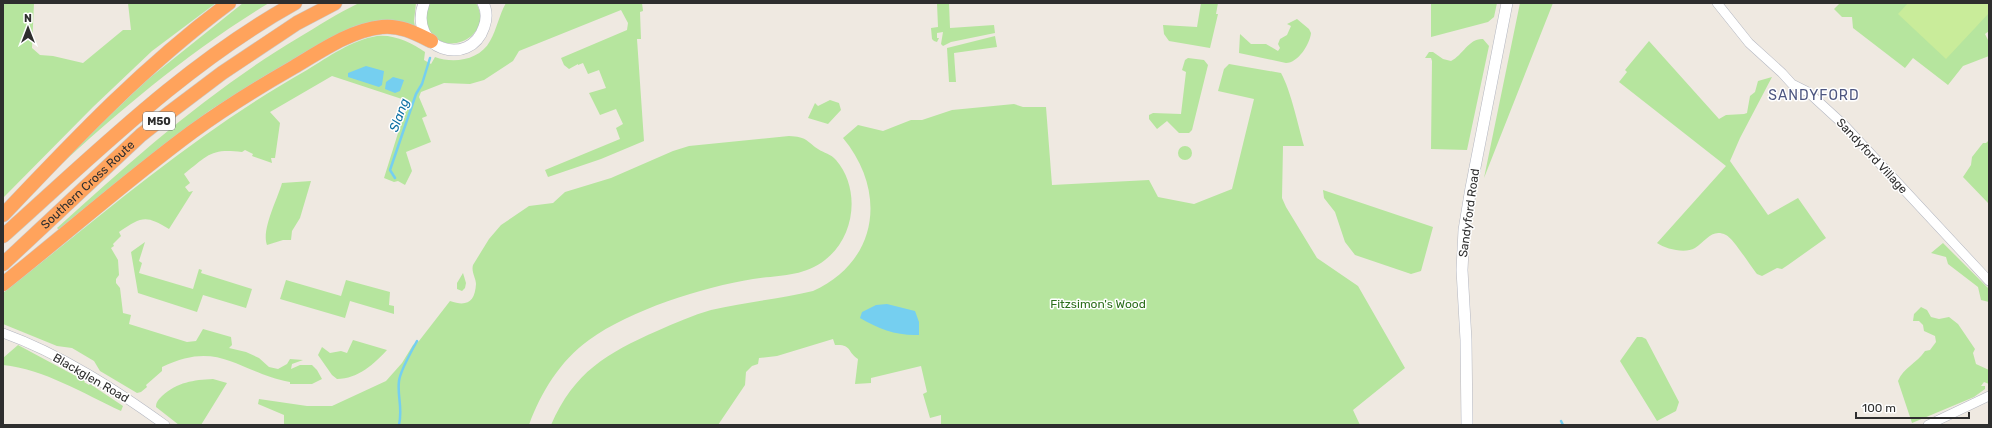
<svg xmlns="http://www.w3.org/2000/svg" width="1992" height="428" viewBox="0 0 1992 428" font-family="Rubik,sans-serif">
  <rect width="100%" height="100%" fill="#efe9e1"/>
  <path fill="#b6e59e" d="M3 3H34L32 48 40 55 53 56 83 63 123 30H131L128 3H216L152 51 93 107 3 198Z
    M243 3H269C191 50 121 109 55 170L71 152 147 80Z
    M359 3H416L414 21 415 27C389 21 380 18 353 27L263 77 209 111 59 230 57 228C133 159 209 91 298 38 318 26 338 13 359 3Z
    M430 3H476C496 37 441 61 428 27 425 18 426 11 430 3Z
    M506 3H642L643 11 640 12 641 39H637L644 141 601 159 548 177 545 170 620 139 616 128 623 124 616 109 600 115 589 93 606 88 599 70 588 74 583 63 578 65V64L569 69 564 65 561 58 627 30 628 23 621 10 519 51 513 61 484 80 470 84 444 83 421 92 419 97 427 116 422 118 431 142 406 152 412 171 405 185 398 181 394 182 384 178 408 101 332 76 270 112 280 123 275 158H271L272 163 252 156 253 154 245 150 242 152C211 148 208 155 184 174L190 183 185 187 189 192 193 191 169 229C146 215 142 216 119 232L121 236 113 244 114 246 111 248 118 260 119 275 116 279V283L120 288 123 313 131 315 129 324 187 342 196 341 203 329 231 337 232 345 229 348 246 352 259 358 269 367 278 369 287 364 290 359 303 360 292 364 291 369 300 365H312L317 370 322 379 312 384H290V382C237 372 220 339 162 367V371L146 385 147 387 141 392 137 393 100 371 94 361 72 348 57 346 3 324V293C102 215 197 132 307 70 328 57 352 40 377 36 394 34 412 43 425 52L424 60 431 64 435 57C454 64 480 60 490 41 497 29 499 15 506 3Z
    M937 3H949L950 28 994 25 995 33 951 42 943 46 941 44 943 32 937 33V38H939L937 42 934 41 932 39 931 28 938 27Z
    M1201 3H1218L1216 14H1218L1210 48 1169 41 1164 34 1163 25 1197 27Z
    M1431 3H1497L1494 17 1488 22 1431 37Z
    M1520 3H1553L1484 178Z
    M1840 3H1989V31L1985 34 1989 42V56L1963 66 1948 85 1913 58 1905 68 1853 28 1852 17H1842L1834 9Z
    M1297 19 1309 29 1311 33C1310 44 1298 63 1286 63L1239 53 1240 34 1251 44H1266L1278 51 1280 48 1278 44 1280 39 1287 35 1291 26 1287 24Z
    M995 36 997 47 954 53 956 82H949L947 48Z
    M1483 39 1489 46 1467 150 1431 149 1432 61 1431 58H1425L1429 52H1433L1443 59 1451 61C1463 55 1469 38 1483 39Z
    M1649 41 1719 119 1726 115 1744 114 1747 113 1750 96 1755 92 1758 81 1772 77 1740 138 1730 161 1768 215 1798 198 1826 238 1788 265 1782 269 1777 268 1762 276 1757 274C1751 267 1733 238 1726 235 1712 228 1706 241 1695 248 1685 254 1666 249 1657 243L1726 166 1619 82 1627 72 1625 70Z
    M1188 58 1204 60 1208 65 1192 130 1189 133H1179L1167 121 1157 129 1149 119V115L1153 113 1181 114 1186 72 1182 70 1185 60Z
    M1229 64 1281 73C1291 91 1298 125 1304 146H1283L1282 198 1286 207 1317 258 1358 286 1405 368 1353 410 1360 425H941V415L930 418 923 394 927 392 921 366 871 378V383L855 384 858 359C847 352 852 344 835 345L833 339 777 356 759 358 758 364 752 366 746 372 745 385 718 425H551C574 372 607 353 657 331 675 323 693 315 711 310 745 302 780 299 813 291 879 261 887 191 843 138L858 125 883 131 911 120H922L952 110 1014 104 1023 107H1046L1052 185 1149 180 1158 197 1194 204 1232 189 1254 99 1218 91 1224 69Z
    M830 100 839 103 841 110 828 124 808 118 815 103 818 106Z
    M789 136C807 137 805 140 818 149 824 153 831 154 836 160 861 189 855 237 825 260 803 277 779 275 753 279 703 287 630 310 589 340 560 361 541 392 529 425H284V415L258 404 259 399 307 406H332L386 381 402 363 413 345 419 341 450 301C467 307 475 302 476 284 476 278 471 272 473 265L489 239 501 225 529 206 553 203 565 192 611 178 673 151 689 146Z
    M1989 140V202L1988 203 1963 177 1971 165 1972 157 1983 143H1986Z
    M1178 153a7 7 0 1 1 14 0a7 7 0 1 1-14 0Z
    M311 181 300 218 292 231 291 240H283L267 245C261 230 278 198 282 183Z
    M1323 190 1433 227 1421 271 1411 274 1355 255 1345 242 1335 212 1324 198Z
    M145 242 139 261 142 263 139 273 193 289 199 269 202 270 201 273 252 289 246 308 203 295 197 312 138 293 131 252Z
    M1943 243 1989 289V302L1981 300 1978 287 1948 264 1946 257 1931 253Z
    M463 273 466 283 465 288 462 291 457 289V283Z
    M286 280 341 296 346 280 390 292 389 305 394 306V314L350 301 345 318 280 299Z
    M1921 307 1927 310 1931 317 1939 319 1949 317 1958 324 1975 349 1973 353 1976 364 1989 370V384L1984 382 1981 386H1985V389L1974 397 1912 423 1898 381C1903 368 1917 363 1925 351L1930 350 1936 342 1935 336 1924 331 1923 325 1919 321H1913L1914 314Z
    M1637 337H1642L1646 339 1679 402 1676 411 1657 421 1620 361Z
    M353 340 387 350C375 363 358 379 337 379L332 375 318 355 322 347 330 353 341 351 347 353Z
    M18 345 85 381 84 382 89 385 90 384 123 406 121 411C84 394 44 369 3 365V358Z
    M213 379 227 383 201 425H179L156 407C156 402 158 400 162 396 178 382 193 380 213 379Z"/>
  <path fill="#c9ec9a" d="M1908 3H1989V13L1946 59 1898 14Z"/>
  <path fill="#75cff0" d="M366 66 384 71 382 85 379 87 348 77V73Z
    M393 77 404 80 400 91 395 93 385 89 386 82Z
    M887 304 915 311 919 322V335C897 336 879 329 860 318L862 312 876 305Z"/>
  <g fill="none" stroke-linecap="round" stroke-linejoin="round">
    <path stroke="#75cff0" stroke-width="2.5" d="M395 178 390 170 416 94 422 84 430 58
      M1561 421 1563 425
      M399 425C403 407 397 397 399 381 400 372 412 350 417 341"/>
    <defs>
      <path id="tertiary" d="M1717 3 1749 43 1782 73 1792 84 1808 92 1844 125 1989 281
        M3 333C61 354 115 389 165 425
        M1928 425 1989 396"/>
      <path id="secondary" d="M424 3C407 49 470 69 484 27 487 19 487 11 483 3
        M1467 425 1466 340 1462 270 1464 230 1471 188 1507 3"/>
      <g id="motorway">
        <path d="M3 215C76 138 143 67 229 3"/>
        <path d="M3 236C96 153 185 64 295 3"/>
        <path id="s1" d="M3 264 141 135 169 113 222 73 297 23 335 3"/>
        <path d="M3 284C66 234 127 180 192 132 225 108 259 87 294 67 321 51 351 30 382 27 400 25 415 33 431 41"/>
      </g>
    </defs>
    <use href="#tertiary" stroke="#b4b7c1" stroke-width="10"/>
    <use href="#secondary" stroke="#b4b7c1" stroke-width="12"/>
    <use href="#motorway" stroke="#c9c9c9" stroke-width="15"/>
    <use href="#tertiary" stroke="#fff" stroke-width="9"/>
    <use href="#secondary" stroke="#fff" stroke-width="11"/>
    <use href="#motorway" stroke="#ffa35c" stroke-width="14"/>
  </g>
  <g text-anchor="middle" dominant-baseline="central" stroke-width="3" stroke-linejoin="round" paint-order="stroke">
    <rect fill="#fff" stroke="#6d6d6d" stroke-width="1" x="143" y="112" width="32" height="18" rx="3"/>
    <g font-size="11" font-weight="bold" fill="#2e2e2e">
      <text x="159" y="121">M50</text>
    </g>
    <g font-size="12" fill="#2e2e2e" stroke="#fff">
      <text transform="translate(1872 156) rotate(47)">Sandyford Village</text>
      <text stroke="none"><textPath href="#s1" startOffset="116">Southern Cross Route</textPath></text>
      <text transform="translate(1469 213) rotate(-82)">Sandyford Road</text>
      <text transform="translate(91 378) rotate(30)">Blackglen Road</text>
    </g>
    <g font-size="12" fill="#2c6e1b" stroke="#fff">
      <text x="1098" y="304">Fitzsimon's Wood</text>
    </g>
    <g font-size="13" font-style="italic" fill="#0d6fa3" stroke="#fff">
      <text transform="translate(399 115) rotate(-70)">Slang</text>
    </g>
    <g font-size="14" letter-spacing="1" fill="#4d5680" stroke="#fff">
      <text x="1814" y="95">SANDYFORD</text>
    </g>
  </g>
  <rect width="1992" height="428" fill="none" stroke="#2e2e2e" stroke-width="8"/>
  <g transform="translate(28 28)" stroke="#ffffff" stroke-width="3" paint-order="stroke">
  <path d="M0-3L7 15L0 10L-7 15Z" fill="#2e2e2e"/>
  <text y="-6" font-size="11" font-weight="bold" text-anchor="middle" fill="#2e2e2e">N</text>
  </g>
  <path d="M1856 412v6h113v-6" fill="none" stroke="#2e2e2e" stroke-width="2"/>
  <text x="1862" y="412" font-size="12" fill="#2e2e2e" stroke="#ffffff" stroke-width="3" paint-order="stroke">100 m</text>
</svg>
